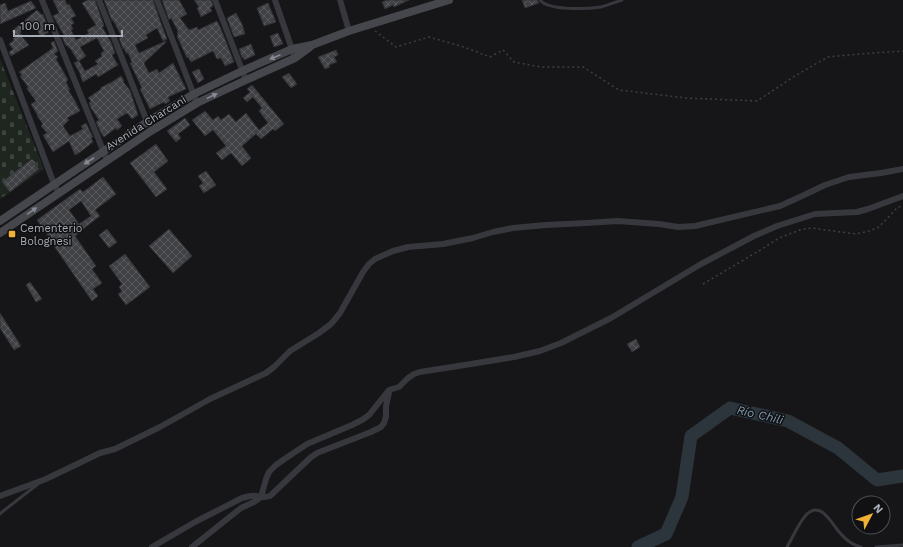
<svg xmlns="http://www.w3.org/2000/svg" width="903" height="547" viewBox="0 0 903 547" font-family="'Work Sans',sans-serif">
  <defs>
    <pattern id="cemetery-stones" width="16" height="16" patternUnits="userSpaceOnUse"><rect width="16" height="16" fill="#1e261f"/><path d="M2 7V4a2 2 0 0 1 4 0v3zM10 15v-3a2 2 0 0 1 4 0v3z" fill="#3c433d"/></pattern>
    <pattern id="building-cross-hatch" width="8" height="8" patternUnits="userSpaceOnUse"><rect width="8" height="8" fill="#404145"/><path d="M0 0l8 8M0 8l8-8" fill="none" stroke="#595a5e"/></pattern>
  </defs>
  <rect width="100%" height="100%" fill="#161618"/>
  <path fill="url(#cemetery-stones)" d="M0 59 44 169 0 199Z"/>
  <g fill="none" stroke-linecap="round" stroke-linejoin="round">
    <path stroke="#2c353c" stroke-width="13" d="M638 547 666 534 682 497 691 436 730 408 788 421 838 448 877 480 903 476"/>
  </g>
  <path fill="url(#building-cross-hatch)" stroke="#303034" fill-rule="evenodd" d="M53 0H65L67 5 69 4 76 16 71 18 74 23 71 25 73 29 71 30 76 40 89 33 87 30 96 25 82 3 88 0H95L104 26 102 27 111 42 115 53 112 55 118 65 98 77 96 74 83 82 80 75H81L74 63 78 61 70 48H69L67 45 66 46 62 37 64 35 53 16 59 13ZM97 38 104 51 101 53 102 56 95 61 98 64 85 71 79 61 86 56 80 47Z
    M104 0H153L162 26 167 39 163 41 157 28 146 35 148 38 135 45 139 53 166 41V42L144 63 149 73 157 69 159 73 173 63 186 89 168 97 170 101 165 104 164 102 150 109 140 89 142 88 130 63 132 62 128 53H126L124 48 123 49 119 38 122 37 113 20 112 21Z
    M162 0H179L187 14 180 18 189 30 197 27 198 30 217 21 221 29 234 62 225 66 221 58 217 59 213 51 191 62 188 57 187 58 177 36 178 35 177 32 178 31 171 18 169 20Z
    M194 0H211L213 6 210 8 212 11 201 17 197 8 199 7Z
    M387 0H409L394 7 393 5 385 9 382 2Z
    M522 0H537L539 3 525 8Z
    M31 1 36 8 0 24V5L5 3 8 11Z
    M268 3 276 22 264 26 257 8Z
    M37 10 42 15 43 14 47 25 45 27 49 32 41 37 36 29 34 31 29 25 20 33 23 36 22 37 29 45 11 56 9 52 13 49 9 44 14 40 13 39 16 36 12 31Z
    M236 13 242 24 245 34 234 37 227 18Z
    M278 33 283 44 274 47 270 36Z
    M54 41 58 51 54 54 58 57 56 59 68 80 66 82 70 90H68L74 99 80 111 67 118 69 120 63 126 70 136 83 129 81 126 86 123 93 137 91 138 93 142 79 153 75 155 69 141 53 152 43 135 47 133 41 126 43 124 37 116H38L31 104 36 101 27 89V88L28 87 20 76 22 75 19 72 53 48 51 43Z
    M251 44 255 55 244 60 243 57 242 58 239 49Z
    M336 50 338 55 334 57 337 62 329 65 330 67 325 69 318 57Z
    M199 69 204 79 198 83 192 72Z
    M289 73 297 84 291 88 282 77Z
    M121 76 124 81 123 82 130 90 138 115 132 119 127 113 117 119 122 126 117 130 116 128 104 137 101 133 96 122 99 120 91 108 89 103 91 101 88 98 101 89 100 88 112 82Z
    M252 85 284 124 275 131 273 129 261 139 256 134 242 146 251 158 242 166 231 153 222 160 216 153 226 146 213 130 205 136 192 120 205 111 213 120 218 116 221 120 229 114 236 122 246 113 259 130 268 123 259 111 262 108 253 97 247 102 243 98 250 92 247 89Z
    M185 118 190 125 178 134 181 138 176 142 167 131Z
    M156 144 168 161 154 172 167 189 156 197 130 163Z
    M32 159 36 163 35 164 39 169 10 192 2 182Z
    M206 171 216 185 204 193 199 186 203 183 198 176Z
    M103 177 116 194 95 210 100 216 83 229V230L75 236 96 266 92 269 102 283 93 289 98 296 92 301 52 243H53L37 220 80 189 83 192ZM81 201 91 216 79 224 69 210Z
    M107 229 117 242 109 248 99 235Z
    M169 229 192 256 173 273 149 246Z
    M125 254 150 287 126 305 118 294 122 291 119 287 122 284 109 266Z
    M30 282 42 299 36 302 26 285Z
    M0 313 21 346 14 350 0 328Z
    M636 339 640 347 632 352 627 344Z"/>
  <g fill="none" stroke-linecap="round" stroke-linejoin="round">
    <path stroke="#3d3f44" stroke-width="1.5" stroke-dasharray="2 3" stroke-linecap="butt" d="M375 31 396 47 429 37 464 47 490 57 503 50 514 62 541 67H583L619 90 686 98 757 101 795 76 828 57 859 54 903 51
      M703 284 762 249 779 238 800 230 811 228 856 234 869 231 879 227 898 207 903 206"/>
    <path stroke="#37383d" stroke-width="3" d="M540 0C549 11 588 9 601 7 608 5 616 2 622 0
      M0 514 2 512 38 484
      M787 547C793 537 798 524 806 515 821 499 832 525 841 534 846 540 853 545 861 547
      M876 547 903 545"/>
    <path stroke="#37383d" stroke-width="6" d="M42 0 107 160
      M99 0 148 124
      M157 0 197 103
      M215 0 246 80
      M275 0 295 58
      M340 0 349 31
      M0 40 54 184 59 193
      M0 496 46 479 100 453 115 449 160 427 210 399 266 373 274 367 290 351 319 333 331 324 340 313 363 272 369 264 375 259 393 251 408 247 443 244 473 238 493 232 513 228 546 225 586 223 618 221 659 224 678 227 695 226 780 206 802 196 825 185 849 177 881 173 903 169
      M152 547 195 522 242 498C247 497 251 495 256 496 261 497 264 498 270 496L310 458 317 453 371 432 381 427 384 423 386 417V406L389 392
      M192 547 241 508 254 502 261 497 266 479 269 472 276 465 286 458 307 444 352 425 362 420 369 415 389 390 399 387 408 378 414 374 420 372 471 364 514 357 540 351 561 343 611 318 701 264 754 236 777 226 815 214 857 212 868 209 903 196"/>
    <path stroke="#45474d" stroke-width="8" d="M0 221 147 122 194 94 242 71 292 49 312 45 349 31 449 0
      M0 233 151 131 197 103 246 80 295 58 310 47"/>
  </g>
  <defs><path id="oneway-solid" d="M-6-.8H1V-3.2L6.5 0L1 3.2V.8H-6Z"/></defs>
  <g fill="#858993">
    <use href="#oneway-solid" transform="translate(275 57) rotate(157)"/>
    <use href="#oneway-solid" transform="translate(212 96) rotate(-26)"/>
    <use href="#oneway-solid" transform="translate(89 161) rotate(147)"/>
    <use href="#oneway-solid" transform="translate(32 211) rotate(-34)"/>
  </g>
  <rect fill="#f2b134" stroke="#111113" stroke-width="1.5" x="8" y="230" width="8" height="8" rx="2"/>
  <g text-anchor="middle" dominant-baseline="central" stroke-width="3" stroke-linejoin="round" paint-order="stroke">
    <g font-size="11" fill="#a8adb8" stroke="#111113">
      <text transform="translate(146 123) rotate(-32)">Avenida Charcani</text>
    </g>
    <g font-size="11" fill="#a8adb8" stroke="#111113" text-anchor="start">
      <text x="20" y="228">Cementerio<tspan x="20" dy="13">Bolognesi</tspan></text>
    </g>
    <g font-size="12" font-style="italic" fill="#7f9bb3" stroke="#111113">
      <text transform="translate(760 415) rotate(13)">Río Chili</text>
    </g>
  </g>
  <g transform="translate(871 515) rotate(49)"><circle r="19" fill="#111113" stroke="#4d4f55"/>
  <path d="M0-3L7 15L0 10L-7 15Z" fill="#f2b134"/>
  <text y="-6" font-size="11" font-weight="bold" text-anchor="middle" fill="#a8adb8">N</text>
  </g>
  <path d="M14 30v6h108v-6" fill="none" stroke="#a8adb8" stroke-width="2"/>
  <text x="20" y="30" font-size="12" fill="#a8adb8" stroke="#111113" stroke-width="3" paint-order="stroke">100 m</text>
</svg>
